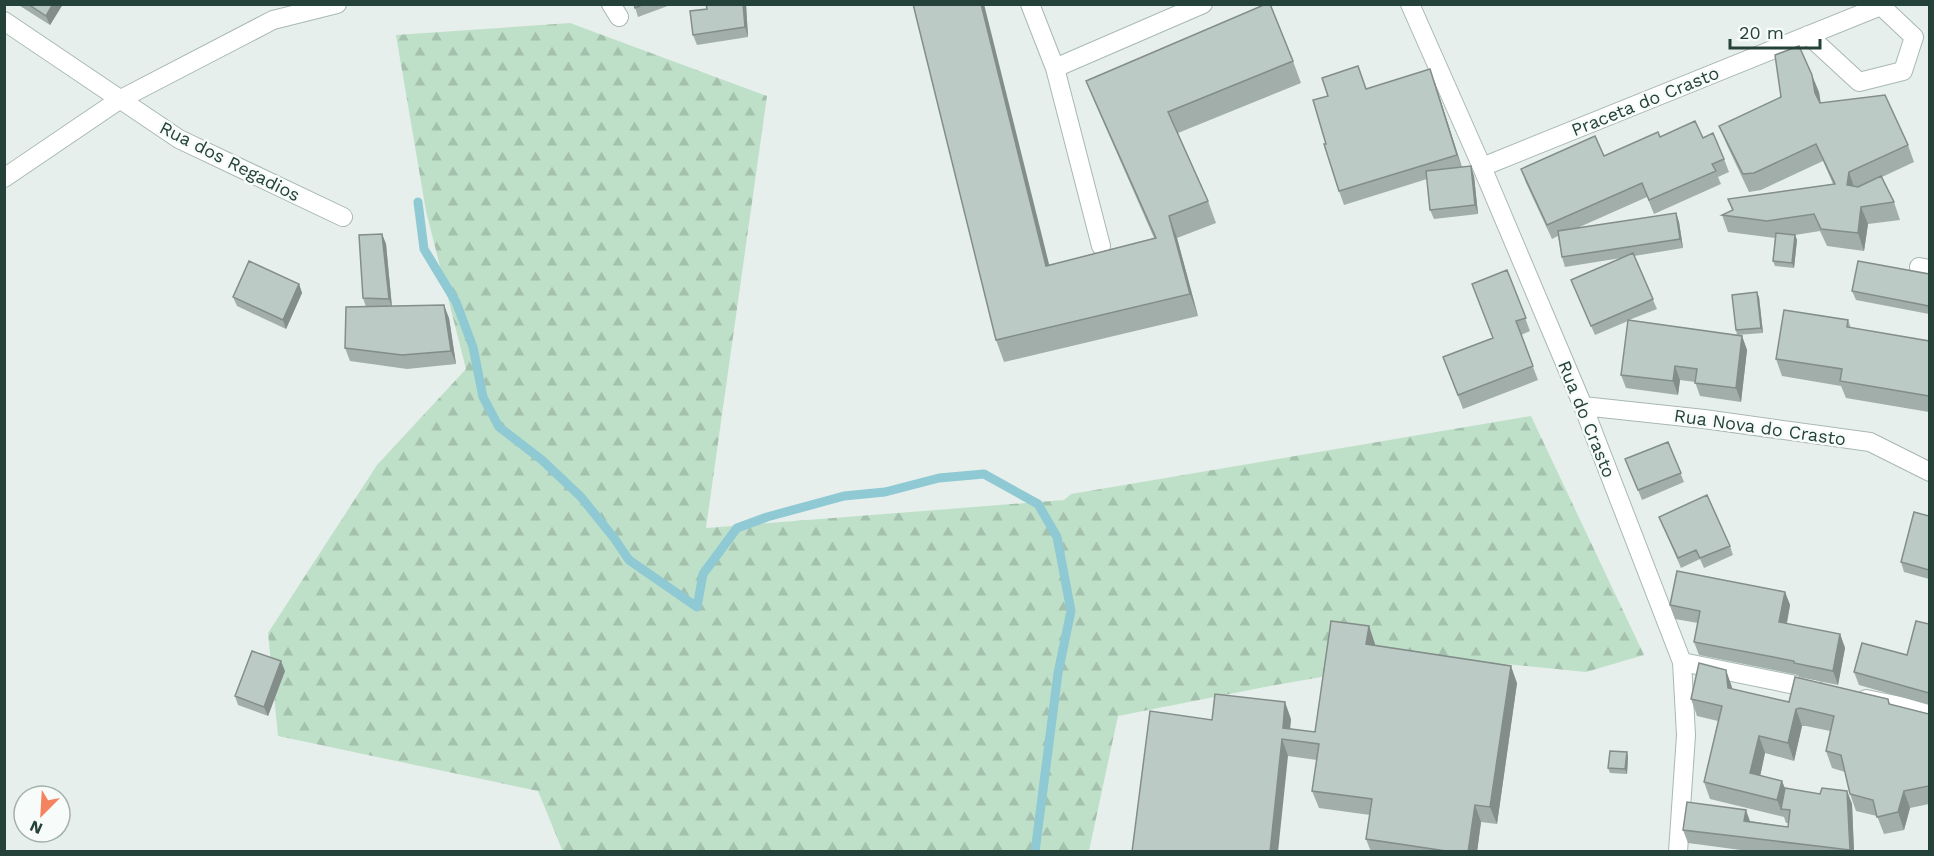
<svg xmlns="http://www.w3.org/2000/svg" width="1934" height="856" viewBox="0 0 1934 856" font-family="'Work Sans',sans-serif">
  <defs>
    <pattern id="forest-firs" width="22" height="20" patternUnits="userSpaceOnUse" patternTransform="scale(1.5)"><rect width="22" height="20" fill="#bfe0c8"/><path d="M5 1l3.5 6h-7zM16 11l3.5 6h-7z" fill="#a4c1ad"/></pattern>
  </defs>
  <rect width="100%" height="100%" fill="#e6efeb"/>
  <path fill="url(#forest-firs)" d="M570 23 767 96 706 528 1064 500 1071 494 1531 416 1644 655 1586 672 1435 657 1270 686 1118 716 1089 851 563 852 538 791 278 736 268 633 377 465 466 369 426 211 396 35Z"/>
  <g fill="none" stroke-linecap="round" stroke-linejoin="round">
    <path stroke="#8ec9d4" stroke-width="9" d="M418 202 424 249 456 302 473 347 483 397 499 427 542 460 581 497 614 538 629 560 697 607 703 574 737 528 767 517 844 496 885 492 939 478 984 474 1038 504 1057 537 1071 611 1058 673 1035 852"/>
    <defs>
      <path id="minor" d="M611 4 619 17
        M1030 4 1055 68 1101 246
        M1410 4 1482 167 1583 406 1682 662 1686 735 1678 852
        M4 21 179 139 343 217
        M1055 68 1203 4
        M1482 167 1881 6 1914 37 1903 71 1859 82 1808 35
        M4 178 119 100 273 20 337 4
        M1919 267 1930 269
        M1583 406 1704 419 1870 442 1930 472
        M1682 662 1815 689
        M1866 699 1930 712"/>
    </defs>
    <use href="#minor" stroke="#a8b8b2" stroke-width="20"/>
    <use href="#minor" stroke="#fff" stroke-width="18"/>
  </g>
  <path fill="#a1aea9" d="M17 4H63L50 25Z
    M634 4H673L638 17Z
    M746 4 748 37 697 45 693 35Z
    M1293 61 1301 83 1178 133 1208 201 1216 223 1177 238 1198 316 1004 362 996 340 1049 265 1154 238 1095 103 1086 81Z
    M1435 83 1462 167 1474 176 1478 214 1434 219 1430 210 1427 179 1344 205 1339 191 1366 89Z
    M1819 92 1820 103 1908 145 1914 162 1882 177 1894 202 1900 220 1868 224 1864 251 1827 246 1820 231 1795 235 1797 240 1794 268 1775 266 1773 261 1775 238 1728 232 1722 215 1732 210 1728 199 1833 184 1823 161 1761 190 1749 192 1726 143 1719 126Z
    M1660 137 1703 138 1724 159 1729 172 1718 177 1721 184 1654 214 1647 197 1575 229 1676 213 1679 222 1683 248 1634 256 1657 309 1629 320 1742 336 1747 350 1741 402 1700 396 1695 382 1680 380 1678 395 1626 388 1621 375 1628 321 1595 335 1571 280 1621 258 1565 267 1562 257 1558 236 1552 239 1526 183 1521 169 1604 156Z
    M382 234 386 244 392 306 449 318 456 364 407 369 350 361 345 348 366 307 363 298Z
    M1507 270 1530 331 1521 335 1538 380 1463 409 1443 357 1493 338Z
    M1929 274V314L1856 300 1852 291Z
    M299 284 302 293 286 329 237 306 233 297Z
    M1759 297 1763 333 1737 335 1736 330Z
    M1848 320 1851 328 1929 341V412L1846 398 1841 386 1782 376 1776 359Z
    M1668 442 1684 482 1642 500 1629 468Z
    M1929 516V579L1904 572 1901 562Z
    M1659 517 1730 546 1733 555 1704 568 1700 559 1681 568Z
    M1785 592 1790 605 1787 624 1840 634 1845 648 1838 685 1799 677 1798 675 1699 655 1694 642 1698 623 1675 619 1670 605Z
    M1929 624V705L1859 685 1854 672 1907 655Z
    M1369 626 1375 645 1517 683 1497 824 1481 822 1477 852H1371L1366 839 1370 815 1319 808 1312 791 1317 760 1288 756 1212 720 1291 719 1290 729 1315 732Z
    M285 671 268 716 238 705 235 696Z
    M1732 687V689L1789 702 1888 699 1890 704 1929 714V804L1910 808 1904 830 1884 834 1877 816 1856 811 1850 794 1845 772 1832 768 1826 751 1830 731 1806 726H1802L1794 761 1765 753 1760 776 1782 781 1785 788 1820 794 1847 791 1852 804 1854 852H1756L1688 843 1683 830 1750 821 1788 827V823H1786L1784 817 1710 799 1704 782 1718 721 1697 716 1691 699Z
    M1628 757 1627 774 1610 773 1608 768Z"/>
  <path fill="#838d89" d="M53 4H63L50 25 46 16Z
    M743 4H746L748 37 745 27Z
    M981 4H984L1055 288 1046 266Z
    M1430 69 1435 83 1462 168 1457 155Z
    M1812 75 1819 92 1822 110 1815 93Z
    M1471 166 1474 176 1478 214 1475 205Z
    M1849 172 1855 190 1847 185Z
    M1861 207 1868 224 1864 251 1858 233Z
    M1676 213 1679 222 1683 248 1680 239Z
    M1169 216 1177 238 1198 316 1190 294Z
    M382 234 386 244 392 308 389 299Z
    M1795 235 1797 240 1794 268 1792 263Z
    M299 284 302 293 286 329 283 320Z
    M1757 292 1759 297 1763 333 1761 328Z
    M444 305 449 318 456 364 451 351Z
    M1742 336 1747 350 1741 402 1736 388Z
    M1675 366 1680 380 1678 395 1673 381Z
    M1785 592 1790 605 1784 636 1779 622Z
    M1369 626 1375 644 1372 661 1366 644Z
    M1840 634 1845 648 1838 685 1833 671Z
    M281 661 285 671 268 716 264 707Z
    M1511 666 1517 683 1497 824 1490 807Z
    M1726 670 1732 687 1734 705 1728 688Z
    M1285 702 1291 719 1289 740 1283 728Z
    M1796 709 1802 726 1794 761 1788 743Z
    M1759 736 1765 753 1757 791 1750 773Z
    M1282 739 1288 756 1278 852H1270Z
    M1627 752 1628 757 1627 774 1625 769Z
    M1782 781 1788 798 1781 809 1784 817 1777 800Z
    M1847 791 1852 804 1854 852H1850V850Z
    M1904 791 1910 808 1904 830 1898 812Z
    M1475 805 1481 822 1477 852H1468Z
    M1746 810 1751 824 1744 821Z"/>
  <path fill="#bbcac4" stroke="#838d89" stroke-width="1.5" d="M28 4H53L46 16Z
    M634 4H644L635 8Z
    M706 4H743L745 27 693 35 690 11 707 9Z
    M913 4H981L1046 266 1156 238 1086 81 1266 4H1270L1293 61 1168 112 1208 201 1169 216 1190 294 996 340Z
    M1799 46 1812 75 1815 93 1820 103 1885 95 1908 145 1849 172 1847 185 1858 187 1881 176 1894 202 1861 207 1858 233 1821 229 1814 214 1767 221 1722 215 1733 210 1728 199 1835 184 1816 144 1754 173 1743 174 1719 126 1781 97 1775 55Z
    M1358 66 1366 89 1430 69 1457 155 1339 191 1324 144H1326L1313 100 1328 96 1322 78Z
    M1695 121 1703 138 1713 133 1724 159 1712 164 1716 171 1649 200 1642 183 1547 225 1521 169 1595 136 1604 156 1658 132 1660 137Z
    M1471 166 1475 205 1430 210 1426 171Z
    M1676 213 1680 239 1562 257 1558 231Z
    M1776 233 1795 235 1792 263 1773 261Z
    M382 234 389 299 363 298 359 235Z
    M1633 253 1653 299 1591 326 1571 280Z
    M249 261 299 284 283 320 233 297Z
    M1858 261 1929 274V306L1852 291Z
    M1507 270 1526 318 1516 321 1533 366 1458 395 1443 357 1493 338 1472 284Z
    M1757 292 1761 328 1736 330 1732 295Z
    M444 305 451 351 402 355 345 348 346 307Z
    M1784 310 1848 320 1847 327 1929 341V396L1840 381 1842 369 1776 359Z
    M1628 320 1742 336 1736 388 1695 383 1697 369 1675 366 1673 381 1621 375Z
    M1668 442 1681 473 1638 490 1625 459Z
    M1707 495 1730 546 1700 558 1696 550 1678 558 1659 517Z
    M1914 512 1929 516V570L1901 562Z
    M1677 571 1785 592 1779 622 1840 634 1833 671 1794 663V661L1694 642 1700 611 1670 605Z
    M1331 621 1369 626 1366 644 1511 666 1490 807 1475 805 1468 852H1453L1366 839 1372 799 1312 791 1319 744 1282 739 1270 852H1132L1150 711 1212 720 1215 694 1285 702 1283 728 1315 732Z
    M1916 621 1929 624V693L1854 672 1862 643 1907 655Z
    M252 651 281 661 264 707 235 696Z
    M1699 663 1726 670 1728 688 1789 702 1795 677 1888 699 1889 704 1929 714V786L1904 791 1898 812 1877 817 1873 800 1850 794 1841 755 1826 751 1834 716 1800 708 1796 709 1788 743 1759 736 1750 773 1782 781 1777 800 1704 782 1722 706 1691 699Z
    M1610 751 1627 752 1625 769 1608 768Z
    M1785 788 1820 794 1822 788 1847 791 1850 850 1683 830 1687 802 1746 810 1744 821 1788 827 1790 810 1781 809Z"/>
  <g text-anchor="middle" dominant-baseline="central" stroke-width="5" stroke-linejoin="round" paint-order="stroke">
    <g font-size="18" fill="#24423a" stroke="#f7fbf9">
      <text transform="translate(1645 101) rotate(-22)">Praceta do Crasto</text>
      <text transform="translate(230 161) rotate(27)">Rua dos Regadios</text>
      <text transform="translate(1587 419) rotate(68)">Rua do Crasto</text>
      <text transform="translate(1760 427) rotate(8)">Rua Nova do Crasto</text>
    </g>
  </g>
  <rect width="1934" height="856" fill="none" stroke="#24423a" stroke-width="12"/>
  <g transform="translate(42 814) rotate(204)"><circle r="28" fill="#f7fbf9" stroke="#a3b1ad" stroke-width="1.5"/>
  <path d="M0-4.5L10 22L0 15L-10 22Z" fill="#f4845f"/>
  <text y="-9" font-size="16" font-weight="bold" text-anchor="middle" fill="#24423a">N</text>
  </g>
  <path d="M1730 39v9h90v-9" fill="none" stroke="#24423a" stroke-width="3"/>
  <text x="1739" y="39" font-size="18" fill="#24423a" stroke="#f7fbf9" stroke-width="4.5" paint-order="stroke">20 m</text>
</svg>
